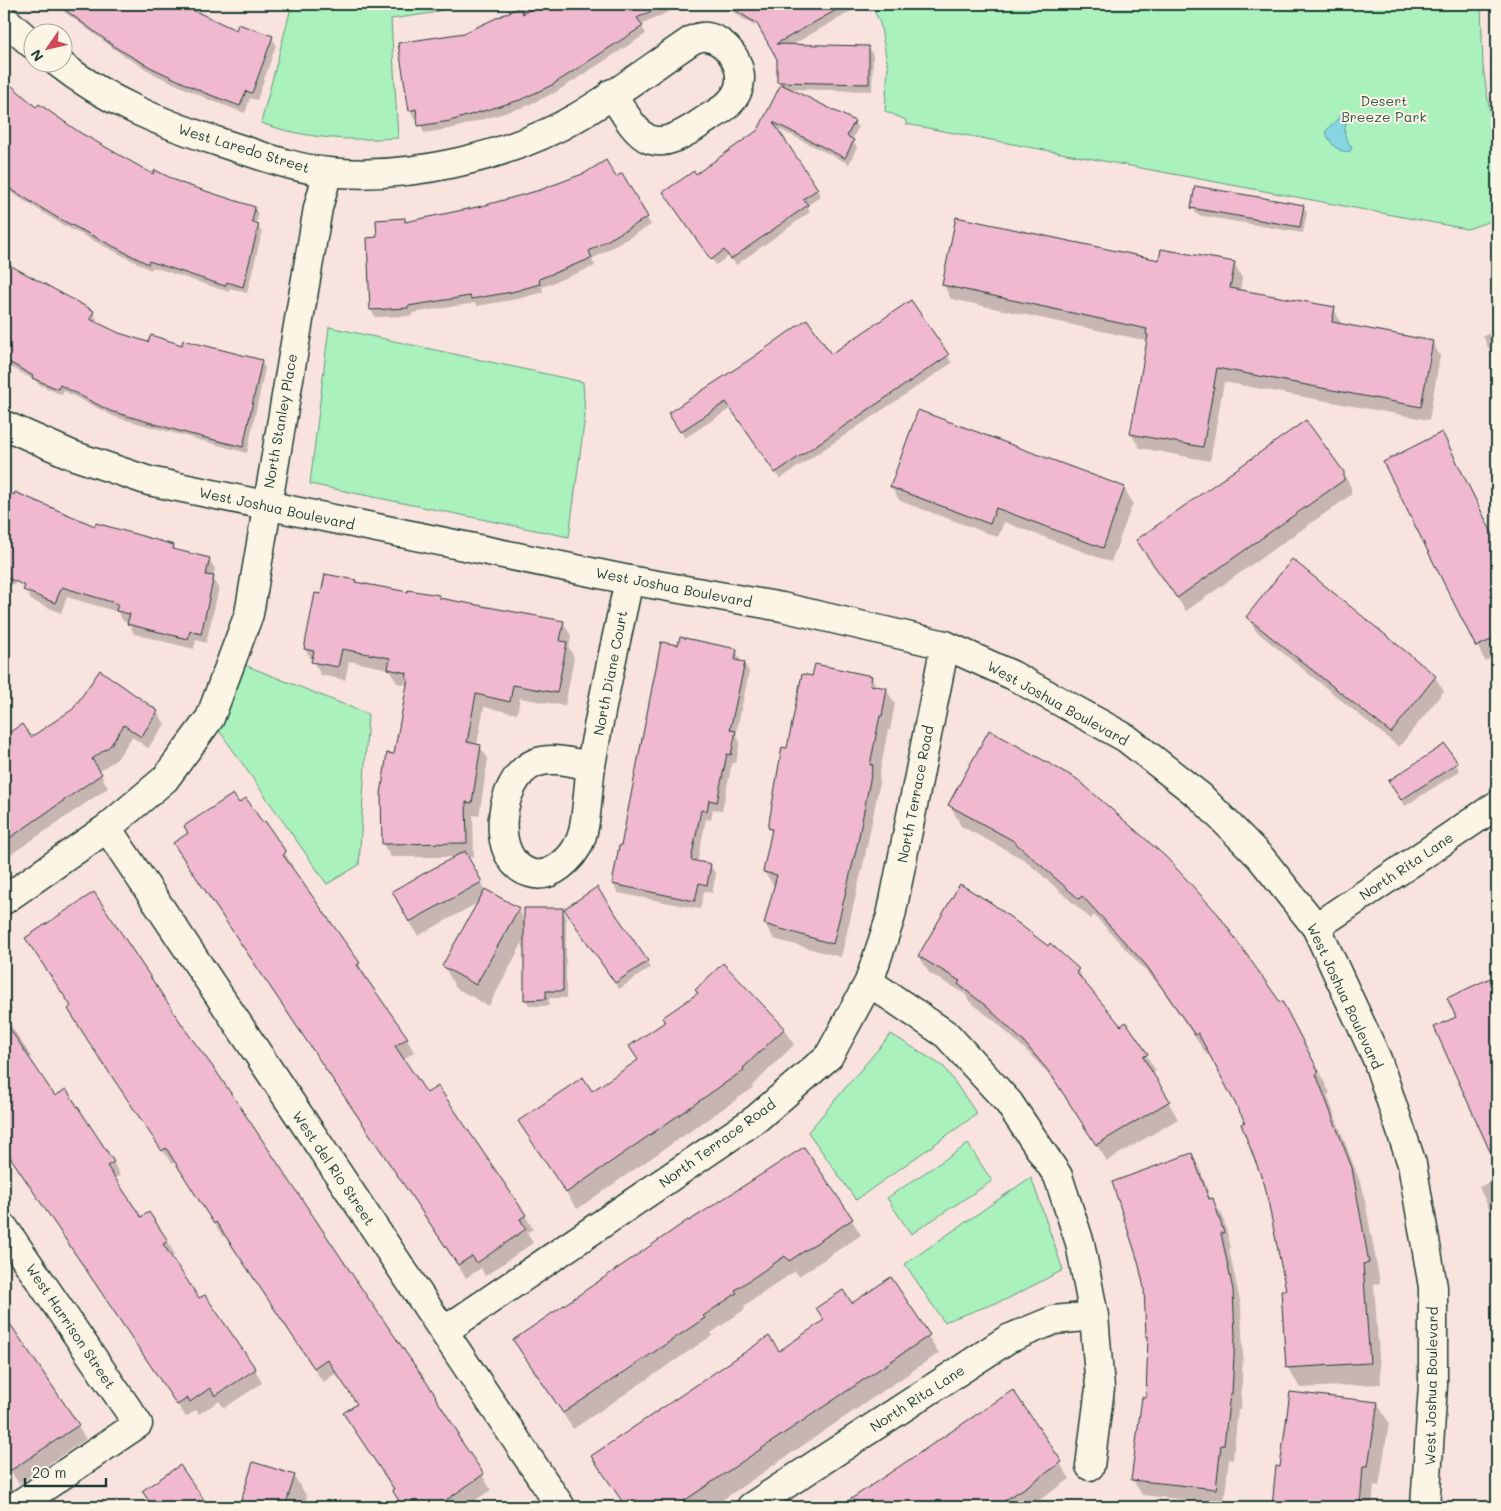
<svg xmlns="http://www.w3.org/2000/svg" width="1501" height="1511" viewBox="0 0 1501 1511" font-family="Mali,sans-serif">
  <rect width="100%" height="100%" fill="#f8e3de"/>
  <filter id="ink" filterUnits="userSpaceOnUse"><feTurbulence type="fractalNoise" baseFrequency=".02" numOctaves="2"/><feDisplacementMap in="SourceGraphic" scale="10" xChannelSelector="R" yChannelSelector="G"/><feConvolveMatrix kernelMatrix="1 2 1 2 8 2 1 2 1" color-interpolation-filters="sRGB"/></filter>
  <g filter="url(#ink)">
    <path fill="#aaf1be" stroke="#649779" d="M292 4H459L432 13 391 19 398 138C351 141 306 139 261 123Z
      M871 4H1481L1483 67 1497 160V219L1467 229 906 124V120L885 111 888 67 880 23Z
      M329 327 583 382 585 416 569 537 310 484Z
      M232 660 368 714 359 865 327 884 211 719Z
      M891 1034 944 1067 977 1114 856 1200 808 1132Z
      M968 1144 992 1181 911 1234 887 1198Z
      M1031 1177 1063 1270 1007 1299 944 1322 905 1264Z"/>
    <path fill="#86d5e2" stroke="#5d989c" d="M1343 113 1350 118C1341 128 1344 138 1352 147L1350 151C1339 154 1328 142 1326 131Z"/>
    <path fill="#0003" d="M54 4H194L191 10 237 32 272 37 276 45 257 100 250 98 245 113 210 100 158 76 124 56Z
      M531 4H769L764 10 776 4H848L852 11 790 46 868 47 873 55 872 91 787 89 854 122 858 128 852 140 857 147 849 164 775 127 821 196 807 206 810 212 736 265 729 256 716 265 668 199 696 176 759 131 781 87 778 81V59L757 22 754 26 724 6 676 8 641 25 646 34 556 92 524 107 454 128 424 133 418 117 414 118 410 110 464 35Z
      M4 81 37 109 154 176 255 208 258 215 256 225 262 232 247 293 230 288 229 292 153 267 151 270 61 224 4 188Z
      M622 175 651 225 592 259 595 266 542 287 543 292 517 299 477 306 475 303 412 313V316L375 317 371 309 378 239 404 220 406 223 615 178Z
      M1303 206 1307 213 1303 233 1197 215 1193 208Z
      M4 262 93 312 97 319 95 322 119 334 149 344 183 347 261 361 265 368 247 453 115 417 64 391 62 395 38 384 36 381 4 363Z
      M1160 262 1234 263 1242 278 1240 291 1334 309 1342 325 1432 342 1440 356 1429 420 1224 382 1210 461 1140 448 1131 434 1148 341 951 299 943 284Z
      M911 302 952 363 780 479 731 408 685 438 673 420 831 356Z
      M1497 330V367L1483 336Z
      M1450 448 1497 543V655L1485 661 1384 463Z
      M1343 473 1351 487V495L1186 611 1137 540Z
      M891 487 1124 488 1133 503 1111 562 1004 522 998 537 900 501Z
      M4 492 96 527 173 546 176 551 209 559 215 569 213 578 219 588 206 643 196 640 194 649 134 634 129 623 123 621 118 612 67 597 61 613 31 600 25 590 29 578 4 588Z
      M1292 561 1435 677 1444 691 1399 747 1256 631 1247 617Z
      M355 581 356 584 409 594 438 597 440 599 563 622 571 636 569 648 574 657 565 706 520 698 517 714 484 707 477 745 480 746 488 759 479 816 473 815 474 857H467L486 891 518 908 525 922 562 910 566 916V998H549V1006H529L526 999 525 938 489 1006 456 988 444 966 479 902 418 936 394 892 457 857H391L383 844 394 755 408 685 397 683 389 669 349 661 345 680 321 675 305 649 322 596Z
      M679 647 736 650 741 662 744 663 749 672 736 734 740 742 736 763H732L722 811 713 809 711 820 706 819 697 863 710 865 716 874 712 893 704 891 700 909 618 893 613 884Z
      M871 677 877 687 886 689 895 704 890 730H888L879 777 880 781 864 861 841 957 774 939 765 924 775 887 764 872 772 834 769 828 788 750 813 678Z
      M74 710 157 712 165 724 148 748 132 737 117 759 99 771 108 788 4 859V737L21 725 31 739Z
      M990 731 1293 1023 1330 1093 1327 1095 1363 1190 1380 1283 1374 1284 1381 1384 1300 1388 1288 1368V1291L1266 1186 1246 1123 1210 1053 1207 1055 1160 986 1094 915 1091 919 1025 860 961 826 950 805Z
      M1445 745 1460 771 1405 806 1393 787Z
      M239 805 262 825 265 823 285 853 293 867 291 868 339 935 359 964 367 978 365 979 406 1038 414 1052 403 1060 427 1095 525 1215 533 1229 527 1233 533 1243 485 1276 481 1268 466 1278 174 844Z
      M569 916 646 961 650 968 619 989Z
      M27 939 365 1296 435 1396 491 1490 465 1507H403L394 1490 344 1414 358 1405 337 1373 323 1382 225 1236 223 1237 175 1162 172 1164 78 1024 72 1007Z
      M919 956 1078 970 1087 987 1146 1055 1156 1071 1152 1074 1178 1119 1107 1161 1062 1090 1035 1059 997 1023 969 1001 965 994 929 973Z
      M1497 977V1164L1435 1027 1458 1017 1449 998Z
      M4 995 12 1009 4 1015Z
      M4 1015 31 1057 28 1059 54 1098 113 1162 120 1175 114 1179 141 1219 167 1241 175 1255 170 1257 199 1300 255 1369 262 1383 224 1408 219 1401 199 1414 196 1410 186 1417 4 1147Z
      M784 1028 794 1045 752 1086 753 1088 577 1209 519 1122 592 1092Z
      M1191 1154 1200 1169 1211 1200 1222 1214 1231 1248 1229 1249 1241 1306 1243 1353 1241 1409H1238L1233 1460 1229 1459 1224 1504 1142 1495 1133 1480 1147 1399 1150 1339 1147 1335Z
      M1497 1179V1226L1479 1187Z
      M851 1219 861 1235 799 1276 795 1271 744 1306 745 1309 711 1333 713 1335 573 1429 515 1340Z
      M890 1278 939 1353 712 1507H626L593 1456 778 1353 825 1321 817 1309 852 1304Z
      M4 1315 86 1439 19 1484 4 1461Z
      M1013 1392 1070 1479 1029 1507H839Z
      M1377 1403 1389 1423 1379 1486 1374 1485 1372 1507H1273L1277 1468H1281Z
      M253 1463 294 1476 307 1497 304 1507H240Z
      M180 1467 207 1507H144L150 1503 144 1492Z"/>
    <path fill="#f0b9cf" stroke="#1f3d34" d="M57 4H180L236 30 238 24 273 36 252 93 246 91 240 106 205 93 152 68 118 49Z
      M539 4H666L637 18 643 26 552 85 520 100 450 121 418 126 416 109 409 111 398 43 464 33 520 7 523 14Z
      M726 4H847L776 44 869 46V84L777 82V59L757 24Z
      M4 79 36 107 39 104 79 132 153 174 155 170 181 183 255 207 252 222 259 224 243 287 227 282 225 286 149 261 148 264 56 217 4 185Z
      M781 84 855 121 847 136 854 140 845 158 773 122 818 189 803 199 808 205 731 259 724 250 711 260 663 192 694 171 696 174 758 130Z
      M606 160 616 177 622 173 648 217 589 251 592 258 539 279 540 284 512 292 471 299 470 296 408 306V308L370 310 367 238 377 237 376 220 405 218V222L482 206 540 190 585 173Z
      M1195 186 1304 205 1300 227 1191 208Z
      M956 217 1159 260 1161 249 1235 262 1230 288 1335 307 1332 322 1433 341 1421 407 1217 368 1203 447 1130 434 1148 335 1146 334 1147 329 942 285Z
      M4 262 94 311 90 319 119 333 148 342 151 335 182 345 183 340 262 360 243 447 186 433 110 411 60 385 58 389 32 378 33 376 4 359Z
      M911 300 949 355 775 473 726 402 680 432 668 413 752 358 807 319 831 354Z
      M918 410 1125 487 1103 548 996 508 990 524 890 487Z
      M1306 420 1344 472V480L1177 598 1136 540Z
      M1442 432 1497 543V637L1476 647 1383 462Z
      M4 490 14 495 15 492 95 526 96 523 174 545 173 549 210 558 206 575 214 576 201 634 190 631 188 639 127 624 130 614 116 611 118 604 62 587 55 603 23 590 25 586 4 576Z
      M1292 559 1436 676 1391 733 1246 617Z
      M325 574 356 580 355 582 408 592V590L439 595V598L564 621 560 641 567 642 557 693 513 685 510 702 476 694 467 742 481 745 472 803 466 802 467 843 382 844 381 794 387 753 394 754 408 679 406 678 407 673 388 669 390 658 342 649 338 667 311 662 314 651 304 649 315 593 321 594Z
      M680 637 737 649 735 660 745 662 730 730 736 731 731 755 727 754 717 802 709 800 707 811 701 810 691 860 711 864 707 885 699 883 695 901 612 884 619 846H621L661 642 678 645Z
      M815 664 872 676 870 685 887 688 882 716H880L870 765H873L857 846 833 944 764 924 777 875 763 872 772 829 768 828 782 747 787 748 802 674 812 676Z
      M100 670 158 711 141 737 124 725 110 746 92 759 102 774 4 842V736L22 724 31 737 73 709Z
      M989 730 1077 779 1166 857 1218 914 1280 1002 1282 1001 1319 1072 1316 1074 1352 1168 1369 1263 1363 1264 1370 1363 1286 1368 1281 1290H1286L1265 1186 1241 1124 1245 1122 1198 1033 1195 1035 1146 965 1082 896 1079 899 1012 840 948 805Z
      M1445 744 1458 763 1401 800 1388 781Z
      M233 794 239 803 246 798 263 823 265 821 286 852 283 855 360 963 357 965 408 1038 395 1046 427 1093 438 1086 526 1215 520 1219 526 1229 477 1263 472 1256 458 1265 173 843 188 833 184 826Z
      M465 851 482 882 409 922 392 891Z
      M960 884 993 904 1048 946 1050 943 1079 969 1076 972 1121 1026 1126 1022 1148 1054 1143 1057 1170 1101 1096 1145 1050 1073 1024 1042 986 1006 958 984 960 981 918 956Z
      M597 887 648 961 615 983 564 909Z
      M485 889 519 908 476 985 442 966Z
      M94 892 189 1035 216 1071 366 1295 436 1396 435 1397 459 1434 457 1435 484 1474 436 1507H403L392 1490 394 1489 343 1413 357 1404 327 1359 314 1368 216 1222 214 1224 166 1148 162 1151 92 1047 68 1009 71 1006 25 938Z
      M524 908H563V991H546V999L524 1000Z
      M723 963 785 1028 743 1068 744 1070 566 1193 518 1121 583 1077 592 1091 638 1060 629 1046 665 1022 662 1018 698 993 695 990Z
      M1497 975V1167L1434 1027 1456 1017 1447 998Z
      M4 1020 55 1096 66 1089 114 1162 107 1166 141 1217 149 1212 168 1241 163 1244 199 1298 205 1295 256 1369 215 1396 210 1388 190 1402 188 1398 177 1405 4 1148Z
      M804 1147 853 1219 789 1261 785 1256 735 1290 737 1293 703 1316 705 1318 563 1413 513 1340 688 1220 689 1221Z
      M1192 1153 1209 1199 1213 1198 1224 1233H1221L1233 1290 1235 1337 1232 1394H1230L1224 1445H1221L1216 1489 1131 1480 1142 1397 1146 1398 1148 1336H1146L1144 1288 1138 1261 1112 1182Z
      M891 1277 930 1335 675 1507H626L591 1456 769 1336 779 1351 824 1320 816 1308 843 1290 852 1303Z
      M4 1315 79 1425 4 1475Z
      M1013 1390 1062 1462 1026 1487 995 1507H839Z
      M1290 1392 1378 1402 1368 1466H1363L1360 1507H1272L1276 1466 1280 1467Z
      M253 1462 295 1475 285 1507H239Z
      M180 1465 209 1507H153L142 1491Z"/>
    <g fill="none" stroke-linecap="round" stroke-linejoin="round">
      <defs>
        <path id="street" d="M4 19 32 44
          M57 62C106 101 163 124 222 143 257 154 292 168 328 172 408 180 510 157 579 116 618 93 655 65 692 40 697 38 702 36 707 37 729 41 746 69 738 90 732 105 718 112 705 120 652 157 642 144 612 93
          M591 766C573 763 553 756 535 763 498 778 488 860 530 873 551 880 573 858 580 841 587 826 588 784 591 766 601 704 616 642 629 580
          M107 828 561 1507
          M4 900 107 828 165 779 210 718 249 614 318 208 328 172
          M1316 927 1497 805
          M869 982 947 1035 1009 1103 1058 1176 1080 1243 1094 1316 1100 1388 1090 1466
          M4 1228 138 1424 15 1507
          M444 1331 756 1119 829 1056 869 982 891 916 945 645
          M751 1507 1008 1339 1054 1320 1094 1316"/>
        <path id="secondary" d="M4 425 72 455 149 481 629 580 782 607 945 645 1012 675 1126 738 1201 797 1261 858 1316 927 1377 1059 1412 1164 1433 1287V1385L1425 1507"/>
      </defs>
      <use href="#street" stroke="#1f3d34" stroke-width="31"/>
      <use href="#secondary" stroke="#1f3d34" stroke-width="31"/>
      <use href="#street" stroke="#fcf5e5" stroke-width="28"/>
      <use href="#secondary" stroke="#fcf5e5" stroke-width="28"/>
    </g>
  </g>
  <g text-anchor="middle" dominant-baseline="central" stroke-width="4" stroke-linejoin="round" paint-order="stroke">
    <g font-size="14" fill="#345849" stroke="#fcf5e5">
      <text x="1384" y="100">Desert<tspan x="1384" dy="16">Breeze Park</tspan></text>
    </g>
    <g font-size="14" fill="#1f3d34" stroke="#fcf5e5">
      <text transform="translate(244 148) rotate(17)">West Laredo Street</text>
      <text transform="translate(280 421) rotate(-80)">North Stanley Place</text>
      <text transform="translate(277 508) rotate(12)">West Joshua Boulevard</text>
      <text transform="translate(674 587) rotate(11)">West Joshua Boulevard</text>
      <text transform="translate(610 673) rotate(-79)">North Diane Court</text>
      <text transform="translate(1058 703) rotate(29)">West Joshua Boulevard</text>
      <text transform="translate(915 794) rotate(-79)">North Terrace Road</text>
      <text transform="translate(1406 866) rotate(-34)">North Rita Lane</text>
      <text transform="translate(1345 996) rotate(65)">West Joshua Boulevard</text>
      <text transform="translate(717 1143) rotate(-36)">North Terrace Road</text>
      <text transform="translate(334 1168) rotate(56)">West del Rio Street</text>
      <text transform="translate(71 1326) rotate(56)">West Harrison Street</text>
      <text transform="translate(1431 1386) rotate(-89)">West Joshua Boulevard</text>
      <text transform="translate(917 1398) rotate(-33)">North Rita Lane</text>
    </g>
  </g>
  <rect width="1501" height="1511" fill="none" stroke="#fcf5e5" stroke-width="20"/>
  <rect x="10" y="10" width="1481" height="1491" fill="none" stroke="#1f3d34" stroke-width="2" filter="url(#ink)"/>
  <g transform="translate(48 48) rotate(236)"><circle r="24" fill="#fcf5e5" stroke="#a4ab9e"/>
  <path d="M0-4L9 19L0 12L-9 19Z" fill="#d1495b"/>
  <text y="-8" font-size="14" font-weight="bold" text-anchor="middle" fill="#1f3d34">N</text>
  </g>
  <path d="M25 1478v8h81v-8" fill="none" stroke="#1f3d34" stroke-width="2.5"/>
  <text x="32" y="1478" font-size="15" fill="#1f3d34" stroke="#fcf5e5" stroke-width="4" paint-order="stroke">20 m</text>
</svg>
